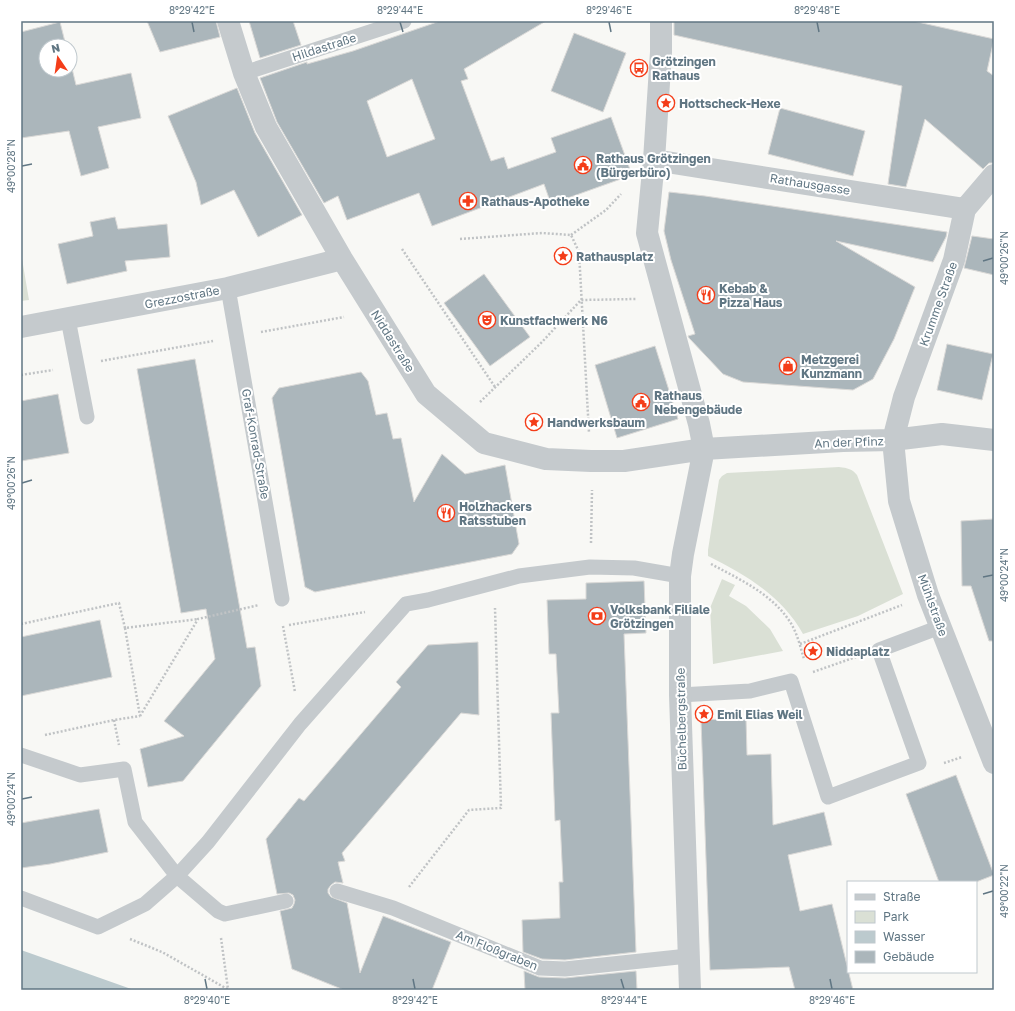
<svg xmlns="http://www.w3.org/2000/svg" width="1015" height="1011" viewBox="0 0 1015 1011" font-family="'Golos Text',sans-serif">
  <rect width="100%" height="100%" fill="#f8f8f5"/>
  <path fill="#dae0d5" d="M21 253 29 300 21 301Z
    M839 467C848 468 852 469 857 475L903 594 858 616 803 634C782 596 746 575 708 556V550L719 480 722 476 727 473Z
    M722 579 735 585 729 596 746 606 770 629 783 651 713 664 710 608Z"/>
  <path fill="#bccace" d="M21 950 134 990H21Z"/>
  <path fill="#abb6bb" stroke="#dad9d7" fill-rule="evenodd" d="M147 21H216L220 37 160 52Z
    M249 21H293L301 45 260 58Z
    M440 21H546L464 69 468 79 461 81 491 161 504 157 508 169 556 152 551 138 611 117 632 175 551 204 544 184 432 226 419 193 347 220 338 196 324 203 277 122 260 78 307 62V64L353 51ZM412 79 435 139 387 157 367 101Z
    M674 21H913L994 39 987 71 994 76V163H989L983 169 925 119 906 187 888 184 902 86 674 35Z
    M60 22 66 46H46V70H70V60L76 85 131 73 141 118 98 127 109 168 81 176 69 131 21 138V32Z
    M574 33 626 53 603 112 551 91Z
    M237 88 255 133 302 215 258 237 234 190 201 205 196 182 168 116Z
    M780 108 865 131 853 176 768 154Z
    M669 192 705 196 947 232 946 237 933 262 836 241 915 287 894 339 873 379 853 390 743 382 723 374 689 338 688 336 695 334 671 260 664 231Z
    M115 217 118 229 167 224 170 257 125 261 127 271 67 284 58 244 93 236 90 222Z
    M972 236 994 239V275L964 268Z
    M484 274 530 337 490 366 444 303Z
    M947 344 993 354 982 400 937 390Z
    M655 346 678 419 617 438 595 365Z
    M195 359 247 648 255 647 261 686 183 781 148 787 140 749 184 736 164 721 215 659 206 609 181 613 137 369Z
    M361 372 368 381 376 415 387 413 393 439 401 438 414 502 442 454 465 474 505 465 519 544 512 554 315 592 305 587 272 398 279 388Z
    M58 394 69 453 21 461V401Z
    M994 519V641H989L971 586H962L961 521Z
    M644 581 646 633 624 634 636 952 565 960 542 959 523 952 522 920 560 918 559 882H563L560 820 555 821 551 713H559L556 654H549L547 600 586 599V583Z
    M100 620 112 677 21 696V637Z
    M478 642 479 715 461 713 342 853 345 861 338 862 343 883 335 882 331 885 328 889V893L331 897 347 903 360 973 383 916 451 942 432 990H344L292 969 280 911 292 908 294 904 295 900 293 895 289 893 277 894 266 839 299 798 304 801 401 687 396 682 428 645Z
    M746 718 747 755 771 754 773 825 824 812 832 845 788 855 800 911 832 904 853 990H795L789 967 710 970 701 720Z
    M956 775 994 875 976 882H939L906 794Z
    M99 809 108 852 50 864 21 868V823Z
    M524 971 539 977 565 978 636 971 637 990H525Z"/>
  <g fill="none" stroke-linecap="round" stroke-linejoin="round">
    <path stroke="#c0c3c5" stroke-width="2.5" stroke-dasharray="2 2" stroke-linecap="butt" d="M571 235 606 210 621 194
      M460 239 542 233 571 235 579 252 589 433
      M402 249 495 387
      M261 332 344 317
      M101 361 213 341
      M21 375 53 370
      M480 402 542 342 581 300 636 299
      M591 543 592 490
      M711 564C739 579 770 593 788 619 797 631 800 646 804 659
      M21 624 119 603 125 628 198 619
      M289 625 365 612
      M283 626 295 692
      M125 628 140 716
      M800 644 902 605
      M813 672 856 657
      M140 716 198 619 259 605
      M114 720 119 745
      M45 735 114 720 140 716
      M944 763 962 757
      M409 887 469 810 501 808 495 608
      M221 938 228 989
      M130 939 162 952 229 990"/>
    <path stroke="#c5cacd" stroke-width="15" d="M244 73 404 21
      M228 288 282 599
      M68 319 87 417
      M680 695 750 691 791 681 828 797 919 763 879 650 940 627
      M21 755 80 775 124 769 135 822 177 876 218 911 225 914 286 901
      M337 891 393 908 540 968 565 969 688 956
      M21 898 98 927 145 904 177 876 208 842 300 724 406 604 428 600 519 576 590 567 634 568 680 576"/>
    <path stroke="#c5cacd" stroke-width="22" d="M228 21 244 73 266 127 342 259 426 394 484 443 546 459 591 461H624L704 449 843 441 893 440 942 434 994 440
      M661 21V52L654 160 647 233 699 424 704 449 683 554 680 576V695L690 990
      M654 160 965 209
      M994 175 965 209 954 260 904 397 893 440 899 501 928 595 994 763
      M21 327 228 288 342 259"/>
  </g>
  <path fill="none" stroke="#607683" stroke-width="1.5" d="M192 22 194 32M400 22 403 32M609 22 611 32M817 22 819 32M22 166 32 164M983 261 993 258M22 483 32 480M983 577 993 575M22 799 32 797M983 894 993 891M205 979 207 989M413 979 415 989M621 979 624 989M830 979 832 989"/>
  <defs>
    <symbol id="bus-ring" viewBox="-11 -11 22 22"><circle r="9.5" fill="#fff" stroke="#f43d19" stroke-width="1.5"/><path d="M-5-6H5V4H4V6H2V4H-2V6H-4V4H-5ZM-3.5-4V0h7V-4ZM-3.5 1.2v1.5H-2V1.2ZM2 1.2v1.5H3.5V1.2Z" fill="#f43d19"/></symbol>
    <symbol id="sight-ring" viewBox="-11 -11 22 22"><circle r="9.5" fill="#fff" stroke="#f43d19" stroke-width="1.5"/><path d="M0-6L1.8-2.2L6-1.7L2.9 1.2L3.7 5.4L0 3.3L-3.7 5.4L-2.9 1.2L-6-1.7L-1.8-2.2Z" fill="#f43d19"/></symbol>
    <symbol id="civic-ring" viewBox="-11 -11 22 22"><circle r="9.5" fill="#fff" stroke="#f43d19" stroke-width="1.5"/><path d="M-.6-6.5H3V-4.5H.6V-3L4-1V1h2V6H-6V1h2V-1L-.6-3ZM-1.2 2.5V6h2.4V2.5Z" fill="#f43d19"/></symbol>
    <symbol id="pharmacy-ring" viewBox="-11 -11 22 22"><circle r="9.5" fill="#fff" stroke="#f43d19" stroke-width="1.5"/><path d="M-2-6h4v4h4v4h-4v4h-4v-4h-4v-4h4Z" fill="#f43d19"/></symbol>
    <symbol id="restaurant-ring" viewBox="-11 -11 22 22"><circle r="9.5" fill="#fff" stroke="#f43d19" stroke-width="1.5"/><path d="M-5-6h1v4h1v-4h1v4h1v-4h1v5L-1.5 .5V6h-2V.5L-5-1ZM5-6V6H3V1.5H1.5Q1.5-4 5-6Z" fill="#f43d19"/></symbol>
    <symbol id="theatre-ring" viewBox="-11 -11 22 22"><circle r="9.5" fill="#fff" stroke="#f43d19" stroke-width="1.5"/><path d="M-5-5.5Q0-4 5-5.5V0Q5 5 0 6Q-5 5-5 0ZM-3.3-2.5H-1v1.5H-3.3ZM1-2.5H3.3v1.5H1ZM-2.8 1Q0 5.5 2.8 1Z" fill="#f43d19"/></symbol>
    <symbol id="shop-ring" viewBox="-11 -11 22 22"><circle r="9.5" fill="#fff" stroke="#f43d19" stroke-width="1.5"/><path d="M-5-2.5h2.3a2.7 3.5 0 0 1 5.4 0H5L5.5 6h-11ZM-1.5-2.5h3a1.5 2.3 0 0 0-3 0Z" fill="#f43d19"/></symbol>
    <symbol id="bank-ring" viewBox="-11 -11 22 22"><circle r="9.5" fill="#fff" stroke="#f43d19" stroke-width="1.5"/><path d="M-6-4H6V4H-6ZM0-2.3a2.3 2.3 0 1 0 0 4.6a2.3 2.3 0 1 0 0-4.6Z" fill="#f43d19"/></symbol>
  </defs>
  <g fill-rule="evenodd">
    <use href="#bus-ring" x="629" y="58" width="20" height="20"/>
    <use href="#sight-ring" x="656" y="93" width="20" height="20"/>
    <use href="#civic-ring" x="573" y="155" width="20" height="20"/>
    <use href="#pharmacy-ring" x="458" y="191" width="20" height="20"/>
    <use href="#sight-ring" x="553" y="246" width="20" height="20"/>
    <use href="#restaurant-ring" x="696" y="285" width="20" height="20"/>
    <use href="#theatre-ring" x="477" y="310" width="20" height="20"/>
    <use href="#shop-ring" x="778" y="356" width="20" height="20"/>
    <use href="#civic-ring" x="631" y="392" width="20" height="20"/>
    <use href="#sight-ring" x="524" y="412" width="20" height="20"/>
    <use href="#restaurant-ring" x="436" y="503" width="20" height="20"/>
    <use href="#bank-ring" x="587" y="606" width="20" height="20"/>
    <use href="#sight-ring" x="803" y="641" width="20" height="20"/>
    <use href="#sight-ring" x="694" y="704" width="20" height="20"/>
  </g>
  <g text-anchor="middle" dominant-baseline="central" stroke-width="4" stroke-linejoin="round" paint-order="stroke">
    <g font-size="12" fill="#607683" stroke="#fff">
      <text transform="translate(324 47) rotate(-18)">Hildastraße</text>
      <text transform="translate(810 184) rotate(9)">Rathausgasse</text>
      <text transform="translate(182 297) rotate(-11)">Grezzostraße</text>
      <text transform="translate(938 304) rotate(-70)">Krumme Straße</text>
      <text transform="translate(393 341) rotate(58)">Niddastraße</text>
      <text transform="translate(849 442) rotate(-2)">An der Pfinz</text>
      <text transform="translate(256 444) rotate(80)">Graf-Konrad-Straße</text>
      <text transform="translate(933 605) rotate(70)">Mühlstraße</text>
      <text transform="translate(681 719) rotate(-91)">Büchelbergstraße</text>
      <text transform="translate(497 950) rotate(22)">Am Floßgraben</text>
    </g>
    <g font-size="12" font-weight="bold" fill="#607683" stroke="#fff" text-anchor="start">
      <text x="652" y="61">Grötzingen<tspan x="652" dy="14">Rathaus</tspan></text>
      <text x="679" y="103">Hottscheck-Hexe</text>
      <text x="596" y="158">Rathaus Grötzingen<tspan x="596" dy="14">(Bürgerbüro)</tspan></text>
      <text x="481" y="201">Rathaus-Apotheke</text>
      <text x="576" y="256">Rathausplatz</text>
      <text x="719" y="288">Kebab &amp;<tspan x="719" dy="14">Pizza Haus</tspan></text>
      <text x="500" y="320">Kunstfachwerk N6</text>
      <text x="801" y="359">Metzgerei<tspan x="801" dy="14">Kunzmann</tspan></text>
      <text x="654" y="395">Rathaus<tspan x="654" dy="14">Nebengebäude</tspan></text>
      <text x="547" y="422">Handwerksbaum</text>
      <text x="459" y="506">Holzhackers<tspan x="459" dy="14">Ratsstuben</tspan></text>
      <text x="610" y="609">Volksbank Filiale<tspan x="610" dy="14">Grötzingen</tspan></text>
      <text x="826" y="651">Niddaplatz</text>
      <text x="717" y="714">Emil Elias Weil</text>
    </g>
  </g>
  <rect width="1015" height="1011" fill="none" stroke="#ffffff" stroke-width="44"/>
  <rect x="847" y="881" width="130" height="92" fill="#ffffff" stroke="#bfc8cd"/>
  <rect x="855" y="894" width="20" height="6" fill="#c5cacd" stroke="#bfc8cd"/>
  <text x="883" y="901" font-size="12" fill="#607683">Straße</text>
  <rect x="855" y="911" width="20" height="12" fill="#dae0d5" stroke="#bfc8cd"/>
  <text x="883" y="921" font-size="12" fill="#607683">Park</text>
  <rect x="855" y="931" width="20" height="12" fill="#bccace" stroke="#bfc8cd"/>
  <text x="883" y="941" font-size="12" fill="#607683">Wasser</text>
  <rect x="855" y="951" width="20" height="12" fill="#abb6bb" stroke="#bfc8cd"/>
  <text x="883" y="961" font-size="12" fill="#607683">Gebäude</text>
  <g transform="translate(58 58) rotate(347)"><circle r="19" fill="#ffffff" stroke="#bfc8cd"/>
  <path d="M0-3L7 15L0 10L-7 15Z" fill="#f43d19"/>
  <text y="-6" font-size="11" font-weight="bold" text-anchor="middle" fill="#607683">N</text>
  </g>
  <rect x="22" y="22" width="971" height="967" fill="none" stroke="#607683" stroke-width="1.5"/>
  <g font-size="10" text-anchor="middle" fill="#607683">
    <text x="192" y="14">8°29'42"E</text>
    <text x="400" y="14">8°29'44"E</text>
    <text x="609" y="14">8°29'46"E</text>
    <text x="817" y="14">8°29'48"E</text>
    <text transform="translate(11 166) rotate(-90)" y="4">49°00'28"N</text>
    <text transform="translate(1004 258) rotate(-90)" y="4">49°00'26"N</text>
    <text transform="translate(11 483) rotate(-90)" y="4">49°00'26"N</text>
    <text transform="translate(1004 575) rotate(-90)" y="4">49°00'24"N</text>
    <text transform="translate(11 799) rotate(-90)" y="4">49°00'24"N</text>
    <text transform="translate(1004 891) rotate(-90)" y="4">49°00'22"N</text>
    <text x="207" y="1004">8°29'40"E</text>
    <text x="415" y="1004">8°29'42"E</text>
    <text x="624" y="1004">8°29'44"E</text>
    <text x="832" y="1004">8°29'46"E</text>
  </g>
</svg>
